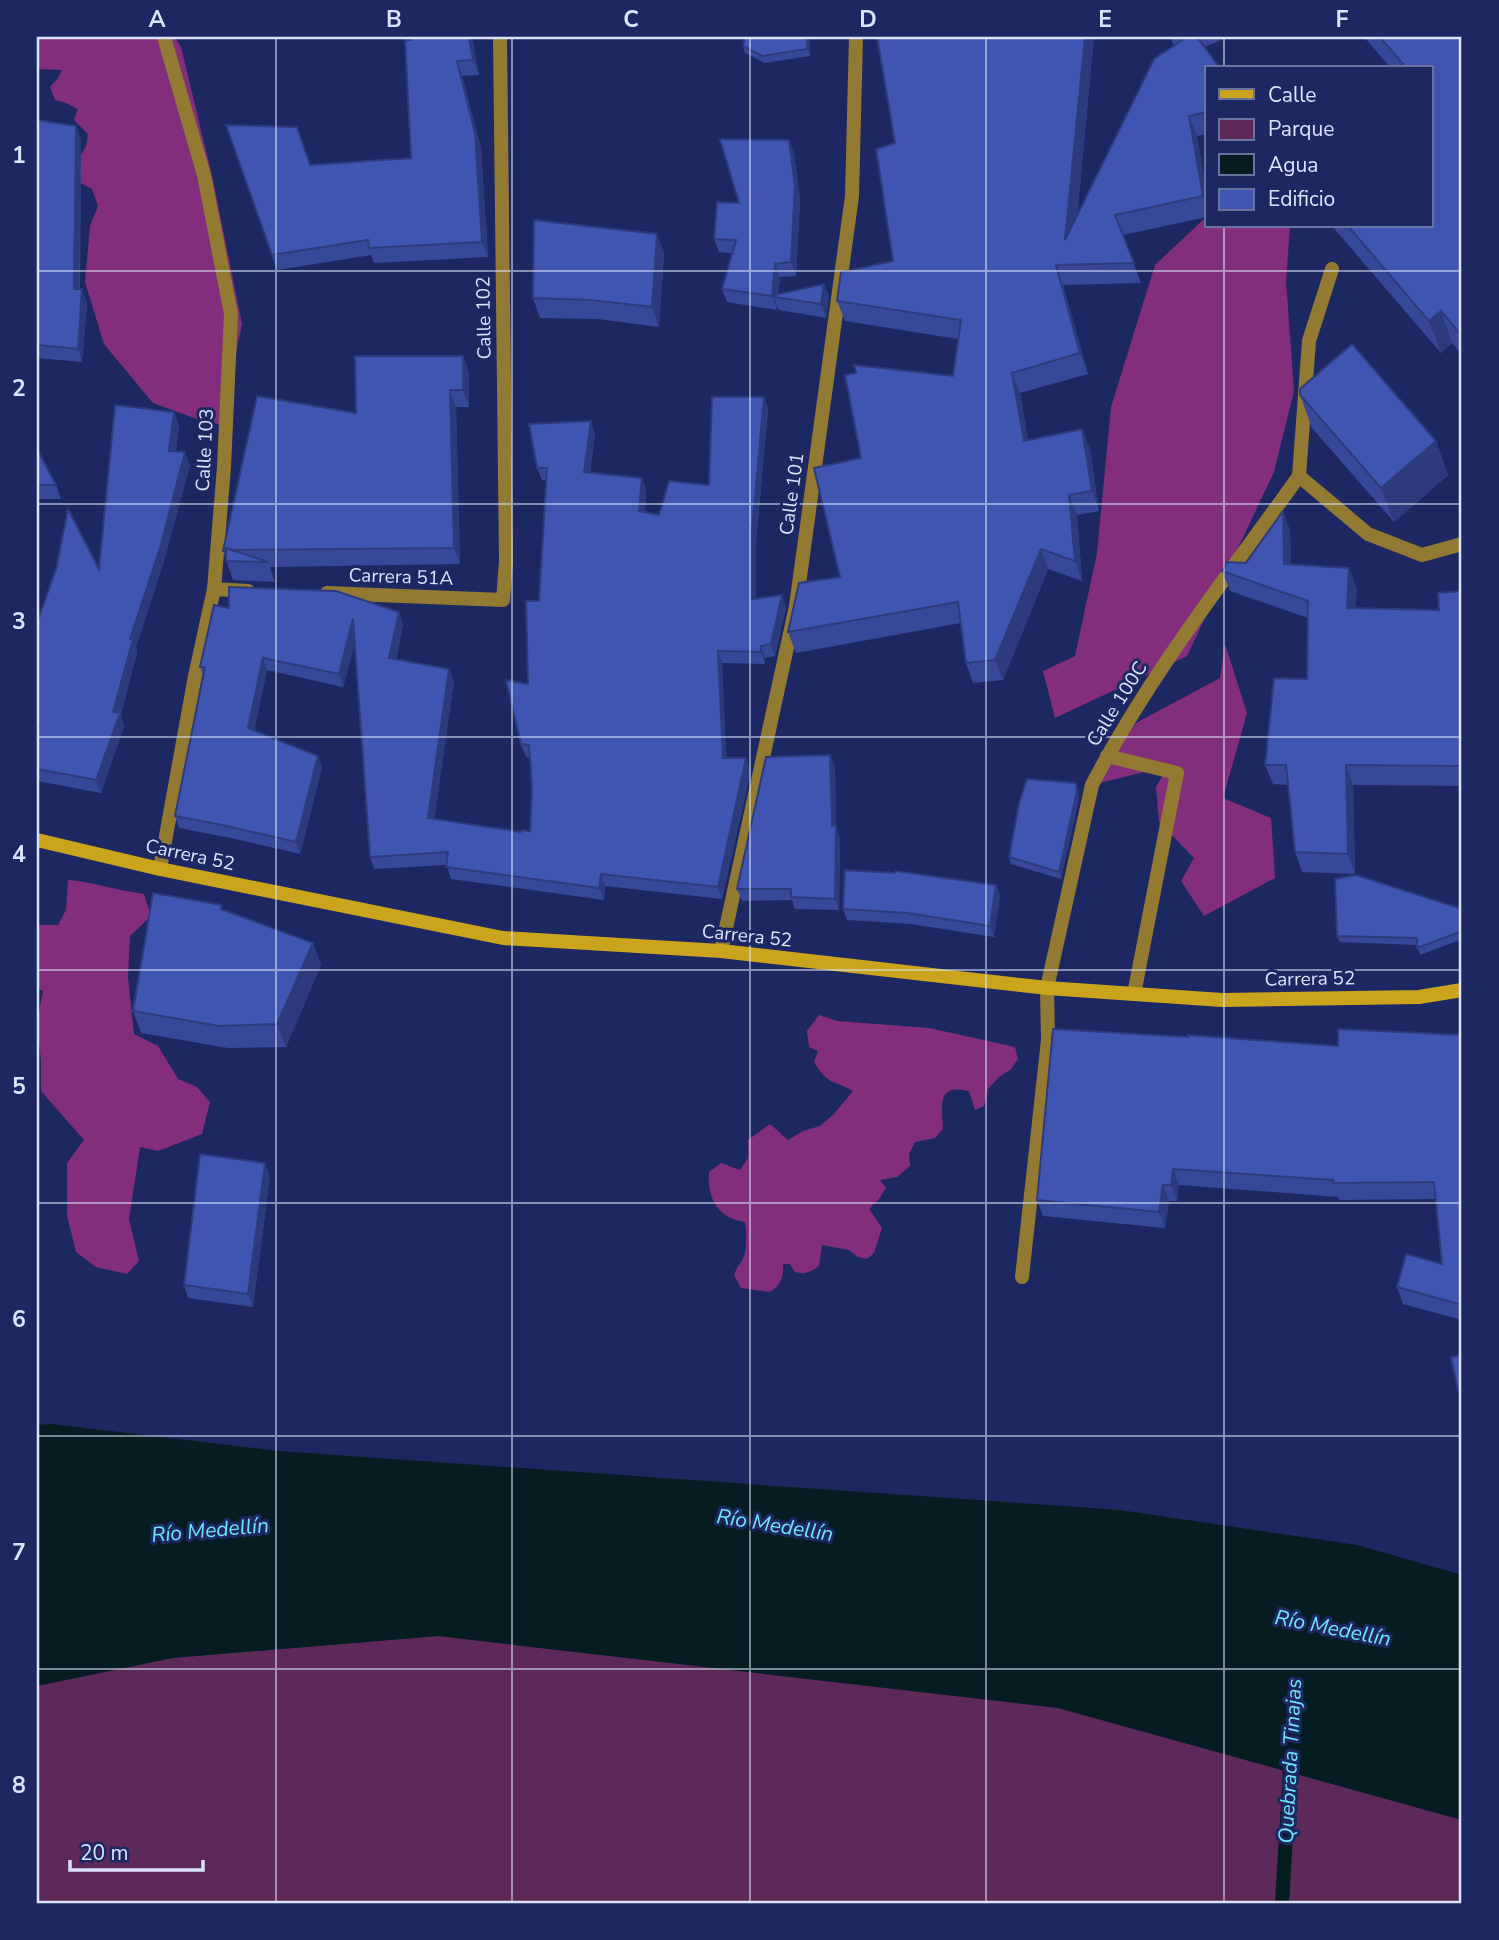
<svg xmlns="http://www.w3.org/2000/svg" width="1499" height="1940" viewBox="0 0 1499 1940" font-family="'Nunito Sans',sans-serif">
  <rect width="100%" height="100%" fill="#1d2863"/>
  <path fill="#5d2958" d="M438 1636 1058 1708 1462 1820V1903H37V1686L172 1658Z"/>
  <path fill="#832e7c" d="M37 37H175L181 47 213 180 242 324 221 424 208 423 153 403 104 344 85 282 90 226 98 206 92 189 77 181V162L86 146 88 134 74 120 78 109 66 103 55 100 50 87 58 78 62 70 37 69Z
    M1203 220H1207V226H1290L1286 281 1294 391 1274 472 1187 656 1055 718 1043 671 1075 656 1097 553 1111 407 1155 265Z
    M1225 644 1247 713 1223 798 1271 818 1275 878 1204 916 1181 881 1194 858 1159 822 1156 787 1168 766 1092 785 1136 723 1220 678Z
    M68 880C94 882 118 891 144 894L151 916 130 936 128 977 134 1034 158 1046 178 1079 197 1087 210 1102 202 1134 158 1151 140 1147 129 1219 139 1261 127 1274 96 1267 76 1252 67 1215V1163L84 1140 41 1091V1061L37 1023 43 991 37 988V927L40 925H58L66 910Z
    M819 1015 837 1021 929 1028 1015 1047 1018 1059 1011 1069 999 1077 988 1089 984 1106 975 1110 969 1091C936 1083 942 1106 943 1129L935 1138 915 1142 909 1154 910 1166 897 1177 880 1180 886 1188 879 1199 869 1209 882 1228 874 1253 867 1259 858 1257 849 1250 822 1245 819 1266C810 1272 806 1275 795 1272L790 1264H783C784 1277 781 1285 770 1292L741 1288 734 1275C737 1266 740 1265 743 1259 747 1250 747 1230 745 1222 718 1218 707 1199 709 1172L721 1163 740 1170 748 1158V1140L770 1124 788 1140 803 1131 820 1126 833 1115 853 1091C832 1079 829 1086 814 1062L818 1051 809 1047 807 1031Z"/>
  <path fill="#051d21" d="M51 1424 279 1451 1120 1510 1357 1545 1462 1575V1820L1058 1708 438 1636 172 1658 37 1686V1425Z"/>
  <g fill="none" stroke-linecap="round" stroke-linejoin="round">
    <path stroke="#051d21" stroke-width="14" d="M1282 1903 1291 1754"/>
    <path stroke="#927a32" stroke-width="14" d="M1299 476 1309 341 1332 269
      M1022 1277 1048 1040 1047 988"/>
    <path stroke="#927a32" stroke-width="14" d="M214 589 248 591
      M327 593 503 600 506 562 500 37
      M1107 756 1177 773 1134 994
      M160 869 195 676 214 589 224 467 231 314 204 175 164 37
      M721 951 796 606 852 196 856 37
      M1047 988 1092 785C1149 675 1227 577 1299 476L1368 534 1422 555 1462 544"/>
    <path stroke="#caa41c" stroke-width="14" d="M37 840 160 869 503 938 721 951 1047 988 1222 1000 1419 997 1462 990"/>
  </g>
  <path fill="#374899" d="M472 37 479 75 462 76 481 148 488 257 374 263 371 255 277 270 226 125 310 165 411 158 405 40Z
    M810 37V56L765 63 745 53 743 46Z
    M879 37H1094L1077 216 1174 46 1170 37H1226V38L1204 47 1207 68V134L1197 136 1207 196V217L1123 235 1141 283 1063 285 1088 374 1020 393 1028 441 1090 449 1099 511 1077 515 1082 581 1048 569 1003 680 973 683 966 663 961 623 796 653 788 632 840 577 861 458 953 376 958 339 845 321 837 301 893 261 895 143Z
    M1364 37H1462V355L1452 343 1441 353 1332 226H1431V68H1391Z
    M37 120 81 139 80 289 87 303 82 362 37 358Z
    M794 153 800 200 796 276 780 277 778 294 824 284 829 297 826 318 779 310 777 306V310L727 302 722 289 732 253 719 252 714 239 739 203Z
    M664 253 659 327 598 319 540 318 533 298Z
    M463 356 469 373V407H456L460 564 270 567 275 582 233 580 223 551 356 413Z
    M1300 395 1436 441 1448 475 1394 522 1312 428Z
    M764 397 768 409 756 542V599L786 607 775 656 765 658V664L722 663 726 758 751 770 722 899 605 886 604 900 451 879 447 865 374 869 370 857 355 642 343 687 267 670 254 731 318 756 322 768 300 854 231 838 179 828 175 816 203 675 200 667 229 608 403 624 396 660 449 669 454 681 434 819 521 832 530 831 532 789 530 757H526L521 744 539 601 546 480H542L537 468 595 433 590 472 642 478 646 490 645 512 659 515 709 485Z
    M174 412 179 425 176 451 190 465 164 561 136 647 137 652 121 715 124 726 101 793 37 781V623L56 569H99Z
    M37 449 56 485 61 499H37Z
    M1283 511 1290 531 1291 565 1357 588 1355 608 1439 610 1462 591V786L1353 785 1355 874 1302 872 1295 852 1288 785 1273 784 1265 765 1307 679 1308 618 1230 591 1222 571 1246 563Z
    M835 766 836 828 840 838 839 910 795 909 792 900 742 901 737 889Z
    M1079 790V798L1061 879 1011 864 1009 857Z
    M996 885 1000 896 994 937 911 924 847 920 843 909Z
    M1462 909V939L1420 955 1417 945 1340 942 1337 936Z
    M224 910 313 943 321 965 286 1047 228 1048 141 1033 133 1011Z
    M1462 1035V1320L1403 1304 1397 1287 1442 1264 1436 1199 1339 1200 1338 1197 1179 1185 1177 1201H1169L1165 1228 1043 1216 1037 1200 1338 1046Z
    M270 1176 253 1307 188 1298 184 1285Z
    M1462 1355V1402L1458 1390Z"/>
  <path fill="#2d3b7d" d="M469 37H472L479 75 473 60Z
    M807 37H810V56L807 49Z
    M1085 37H1094L1073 260 1065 240Z
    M457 61 462 76 481 148 488 257 482 242Z
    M1189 116 1197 136 1207 196V207L1203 196Z
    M76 126 81 139 79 302 74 289Z
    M789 140 794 153 800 200 796 276 791 262Z
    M657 234 664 253 659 327 652 307Z
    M775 264 780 277 778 297H774L777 306V310L772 296Z
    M1056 265 1063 285 1088 374 1080 353Z
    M824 284 829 297 826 318 821 304Z
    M82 289 87 303 82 362 78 349Z
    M1441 311 1452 343 1441 353 1429 321Z
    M463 356 469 373V407L463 390Z
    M1012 373 1020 393 1032 461 1024 441Z
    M450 390 456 407 460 564 454 548Z
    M764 397 768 409 756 542V612L752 599V530Z
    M174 412 179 425 174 464 169 451Z
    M591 421 595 433 588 484 584 472Z
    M1082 429 1090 449 1099 511 1092 491Z
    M1436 441 1448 475 1394 522 1381 488Z
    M185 452 190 465 164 561 136 647 137 652 121 715 124 726 101 793 96 780 113 712 130 639Z
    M642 478 646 490 644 523 639 511Z
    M1069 495 1077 515 1082 581 1075 561Z
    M1283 511 1290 531 1292 584 1284 564Z
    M1041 549 1048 569 1003 680 995 660Z
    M1349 568 1357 588 1354 628 1347 608Z
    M782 595 786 607 775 656 771 644Z
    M399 612 403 624 394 671 389 658Z
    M353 619 358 631 343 687 339 674Z
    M761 646 765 658V664L761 652Z
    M718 651 722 663 727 771 723 758Z
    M263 658 267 670 252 740 248 728Z
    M449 669 454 681 433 830 428 818Z
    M830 755 835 766 836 828 840 838 839 910 835 899Z
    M318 756 322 768 300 854 296 842Z
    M746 758 751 770 722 899 718 887Z
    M1346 765 1353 785 1355 874 1348 854Z
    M1076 783 1079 790V798L1061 879 1059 872Z
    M601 874 605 886 604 900 599 888Z
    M996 885 1000 896 994 937 990 926Z
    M313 943 321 965 286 1047 277 1024Z
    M265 1163 270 1176 253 1307 248 1294Z
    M1173 1169 1179 1185 1177 1201 1171 1185Z
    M1163 1185 1169 1201 1165 1228 1159 1212Z"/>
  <path fill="#4054b2" stroke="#2d3b7d" stroke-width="2" d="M411 37H469L473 60 457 61 475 133 482 242 369 248 368 240 272 255 226 125 297 127 310 165 411 158 405 40H411Z
    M745 37H807V49L762 56 743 46Z
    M877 37H1085L1065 240 1154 59 1187 37H1197L1220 68H1207V112L1189 116 1203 196 1115 215 1134 263 1056 265 1080 353 1012 373 1024 441 1082 429 1092 491 1069 495 1075 561 1041 549 995 660 966 663 958 602 788 632 799 583 840 577 814 468 861 458 845 375 856 373 854 365 953 376 961 320 837 301 841 272 893 261 876 149 895 143Z
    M1380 37H1462V336L1441 311 1429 321 1348 226H1431V68H1398L1403 64Z
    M37 120 76 126 74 289H82L78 349 37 345Z
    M720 139 789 140 795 186 791 262 775 264 772 296 722 289 736 240 714 239 717 202 739 203Z
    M534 220 657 234 652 307 591 300 533 298Z
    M824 284 821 304 774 297V295Z
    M1352 344 1436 441 1381 488 1300 395V389Z
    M355 356H463V390H450L454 548 233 550 226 548V551H223L257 396 356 413Z
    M712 397H764L752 530V599L782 595 771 644 761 646V652L718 651 723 758H746L718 887 601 874 599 888 446 867 448 852 370 857 353 619 339 674 263 658 248 728 318 756 296 842 227 826 175 816 205 667H200L214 605 229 608V587L336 591 399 612 389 658 449 669 428 818 521 832 522 830 530 831 532 789 529 745 521 744 506 680 528 684 526 601H539L547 468H537L529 424 591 421 584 472 642 478 639 511 659 515 669 481 709 485Z
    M115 405 174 412 169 451 185 452 160 548 130 639H133L113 712 120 713 96 780 37 769V731L39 725 37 724V623L56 569 68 509 99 569Z
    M37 449 56 485H37Z
    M1283 511 1284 564 1349 568 1347 608 1439 610 1438 593 1462 591V766L1346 765 1348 854 1295 852 1286 765H1265L1274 678 1307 679 1308 601 1222 571 1227 562 1246 563Z
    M226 548 268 562 226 561Z
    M830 755 832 826H836L835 899 791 897V889H737L766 757Z
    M1027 779 1076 783 1077 791 1059 872 1009 857 1019 803Z
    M845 870 895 873 896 871 996 885 990 926 907 913 843 909Z
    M1356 875 1462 909V931L1417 948V938L1337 936 1335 879Z
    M153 893 222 905 221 909 313 943 277 1024 219 1026 133 1011Z
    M1053 1029 1188 1037V1035L1338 1046V1029L1462 1035V1305L1397 1287 1406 1254 1442 1264 1434 1182 1333 1183V1180L1173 1169 1171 1185H1163L1159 1212 1037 1200Z
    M200 1154 265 1163 248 1294 184 1285Z
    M1462 1355V1389L1458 1390 1451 1357Z"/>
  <path fill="none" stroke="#dbe3f9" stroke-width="2" stroke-opacity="0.55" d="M276 37V1903M512 37V1903M750 37V1903M986 37V1903M1224 37V68M1224 226V1903M37 271H1462M37 504H1462M37 737H1462M37 970H1462M37 1203H1462M37 1436H1462M37 1669H1462"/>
  <g text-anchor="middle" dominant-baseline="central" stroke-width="6" stroke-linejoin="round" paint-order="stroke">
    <g font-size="19" fill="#dbe3f9" stroke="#1d2863">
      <text transform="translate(484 318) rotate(-91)">Calle 102</text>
      <text transform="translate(205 450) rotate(-87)">Calle 103</text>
      <text transform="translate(792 494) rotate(-82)">Calle 101</text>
      <text transform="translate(401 577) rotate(2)">Carrera 51A</text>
      <text transform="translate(1117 704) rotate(-58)">Calle 100C</text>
      <text transform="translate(190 855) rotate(12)">Carrera 52</text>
      <text transform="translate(747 936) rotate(6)">Carrera 52</text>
      <text transform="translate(1310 979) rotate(-1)">Carrera 52</text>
    </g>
    <g font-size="21" font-style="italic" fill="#70e4f9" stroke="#1d2863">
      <text transform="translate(775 1525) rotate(9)">Río Medellín</text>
      <text transform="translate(210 1530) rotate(-5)">Río Medellín</text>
      <text transform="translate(1333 1628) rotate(11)">Río Medellín</text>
      <text transform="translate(1290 1761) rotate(-87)">Quebrada Tinajas</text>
    </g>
  </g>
  <rect width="1499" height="1940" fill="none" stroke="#1d2863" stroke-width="77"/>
  <rect x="1205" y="66" width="228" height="161" fill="#1d2863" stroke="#69739f" stroke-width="2"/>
  <rect x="1219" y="89" width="35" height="10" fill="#caa41c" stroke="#69739f" stroke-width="2"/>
  <text x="1268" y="102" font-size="21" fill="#dbe3f9">Calle</text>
  <rect x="1219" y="119" width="35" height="21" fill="#5d2958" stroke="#69739f" stroke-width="2"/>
  <text x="1268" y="136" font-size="21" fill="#dbe3f9">Parque</text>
  <rect x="1219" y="154" width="35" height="21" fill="#051d21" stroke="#69739f" stroke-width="2"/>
  <text x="1268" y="172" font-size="21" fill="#dbe3f9">Agua</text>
  <rect x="1219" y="189" width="35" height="21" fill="#4054b2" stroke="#69739f" stroke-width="2"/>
  <text x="1268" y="206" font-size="21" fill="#dbe3f9">Edificio</text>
  <path d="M70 1860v10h133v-10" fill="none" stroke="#dbe3f9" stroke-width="3.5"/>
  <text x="80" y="1860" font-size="21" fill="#dbe3f9" stroke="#1d2863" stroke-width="5" paint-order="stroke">20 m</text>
  <rect x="38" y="38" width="1422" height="1864" fill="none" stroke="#dbe3f9" stroke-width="2.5"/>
  <g font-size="23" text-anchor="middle" font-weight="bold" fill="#dbe3f9">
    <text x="157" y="27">A</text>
    <text x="394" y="27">B</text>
    <text x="631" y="27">C</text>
    <text x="868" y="27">D</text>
    <text x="1105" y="27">E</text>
    <text x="1342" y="27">F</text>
    <text x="19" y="163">1</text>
    <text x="19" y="396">2</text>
    <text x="19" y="629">3</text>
    <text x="19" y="862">4</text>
    <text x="19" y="1094">5</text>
    <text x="19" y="1327">6</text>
    <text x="19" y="1560">7</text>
    <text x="19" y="1793">8</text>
  </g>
</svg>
